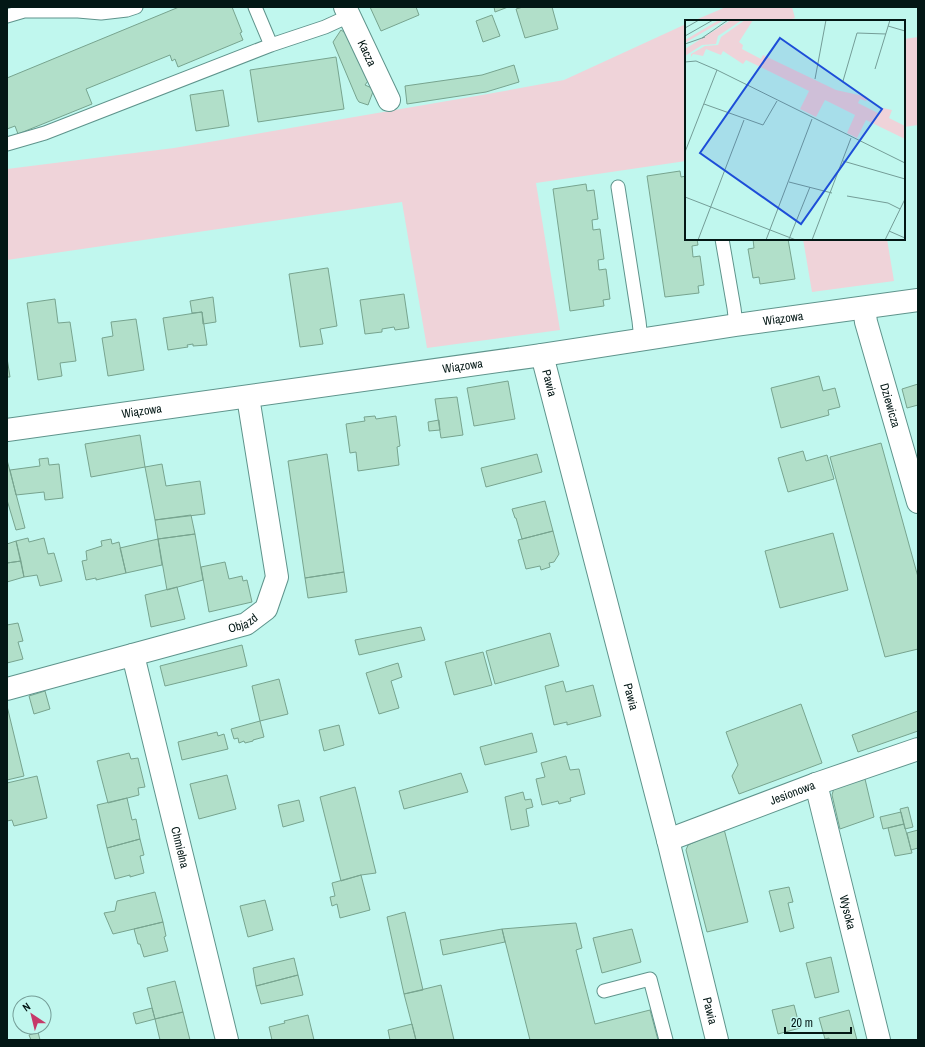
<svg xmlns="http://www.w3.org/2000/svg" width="925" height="1047" viewBox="0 0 925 1047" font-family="'Archivo Narrow',sans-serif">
  <rect width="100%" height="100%" fill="#c0f7ee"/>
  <path fill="#efd3d9" d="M726 7H792L795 18 786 21H693Z
    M686 24V161L536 183 560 330 427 348 402 202 7 260V169L174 148 482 95 564 80Z
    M918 37V125L904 127V39Z
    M803 239H887L894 281 812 292Z"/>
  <path fill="#b1dfc9" stroke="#77a48f" d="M179 7H232L242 32 240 33 243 40 178 67 175 59 172 61 170 55 86 89 92 104 18 134 15 126 7 129V78Z
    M370 7H416L419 15 381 31Z
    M494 7H508L495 12Z
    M523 7H552L558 29 525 38 516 9Z
    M492 15 500 36 483 42 476 21Z
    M341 30 350 36 348 40 357 46 353 51 362 57 358 62 366 67 363 72 370 78 365 85 374 89 368 105 359 102 357 99 333 42Z
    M336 57 344 109 258 122 250 70Z
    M514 65 519 82 486 92 407 104 405 86 482 75Z
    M223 90 229 126 196 131 190 95Z
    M680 171 681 177 686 176V239H697L698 245 692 246 693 257 700 256 704 285 698 286 699 293 665 297 647 176Z
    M586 184 587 191 594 190 598 219 592 220 593 230 600 229 604 259 598 260 599 270 606 269 610 299 603 300 604 306 570 311 553 189Z
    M753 239H788L795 279 760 284 759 277 753 278 748 249 754 248Z
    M327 268H328L337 326 320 329 323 344 300 347 289 274Z
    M404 294 409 328 395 330 394 327 382 329V332L365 334 360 300Z
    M213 297 216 322 203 324 202 312 192 313 190 301Z
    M55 299 58 323 70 322 76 361 60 363 62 376 38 380 27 303Z
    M202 312 207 345 193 346V344L187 345 188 347 168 350 163 318Z
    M136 319 144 370 108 376 102 338 113 336 111 322Z
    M7 358 10 377H7Z
    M819 376 823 391 835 388 840 407 828 410 829 415 781 428 771 388Z
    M508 381 515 419 474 426 467 388Z
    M918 384V405L907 408 902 389Z
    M457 397 463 435 441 438 435 399Z
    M375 416 376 419 396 416 400 446 397 447 399 465 358 471 356 452 350 453 346 424 365 421 364 417Z
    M439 420 440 430 429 431 428 422Z
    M140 435 145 467 91 477 85 444Z
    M881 443 918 577V649L885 657 830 457Z
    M803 451 806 461 827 455 834 479 788 492 778 458Z
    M327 454 344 572 305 578 288 461Z
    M537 454 542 472 486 487 481 468Z
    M48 458 49 465 59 464 63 498 45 500 44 492 16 495 10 470 40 466 39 459Z
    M7 460 25 528 16 530 7 500Z
    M162 464 166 486 200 481 205 514 155 520 145 467Z
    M545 501 553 531 522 539 516 518H515L512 509Z
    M191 515 195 534 158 539 155 520Z
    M553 531 559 554 554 562 549 563 550 567 541 570 540 566 526 569 518 540Z
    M833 533 848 590 780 608 765 551Z
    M195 534 203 580 167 590 158 539Z
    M28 538 29 542 44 538 48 554 54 553 62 581 40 586 37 575 24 577 16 541Z
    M111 539 112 544 119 542 126 573 96 580V578L86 580 82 561 87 560 86 551 102 546 101 541Z
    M158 539 162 565 126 573 120 548Z
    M16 541 21 561 7 563V544Z
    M21 561 24 577 7 582V563Z
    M225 562 229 579 242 576 243 581 247 580 252 602 209 612 201 567Z
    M344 572 347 592 308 598 305 578Z
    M177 587 185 619 151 627 145 595Z
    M18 623 23 641 18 642 23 659 7 663V625Z
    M421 627 425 640 359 655 355 640Z
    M550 633 559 666 495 684 486 651Z
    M242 645 247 666 165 686 160 666Z
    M483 652 492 685 454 695 445 662Z
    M398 663 402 677 391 681 399 708 379 714 366 673Z
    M279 679 288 714 260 721 252 686Z
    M563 681 566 692 593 685 601 716 567 725V722L554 725 545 686Z
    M45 691 50 709 34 714 29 696Z
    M801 704 822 763 739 794 732 776 738 765 726 732Z
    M7 706 24 776 7 780Z
    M918 711V731L858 752 852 735Z
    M260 721 264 737 253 740V741L245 743 244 741 239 743 238 738 234 739 231 729Z
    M339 725 344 745 324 751 319 730Z
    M217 732 218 736 224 734 228 749 182 760 178 742Z
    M532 733 537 752 485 765 480 747Z
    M129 753 131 759 138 758 145 787 138 788 139 795 108 803 97 761Z
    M566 756 570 770 579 769 585 794 570 798 571 801 559 804 558 801 542 805 536 779 545 777 541 763Z
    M461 773 468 792 404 809 399 791Z
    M227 775 236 809 199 819 190 784Z
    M37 776 47 818 14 826 12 820 7 821V783Z
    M865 779 874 817 840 829 832 795 834 788Z
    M355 787 376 873 361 875 341 881 320 797Z
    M523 792 525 800 531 799 533 807 526 809 529 826 511 830 505 797Z
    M127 798 132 820 136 819 140 839 107 848 97 805Z
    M299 800 304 821 283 827 278 805Z
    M908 807 913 827 905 829 900 809Z
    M901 812 904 824 883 829 880 817Z
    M904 824 912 853 895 856 888 828Z
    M724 829 748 922 707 932 686 850 688 845Z
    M918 830V848L911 850 907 833Z
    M140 839 144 855 140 856 144 873 130 877V875L115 879 107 848Z
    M361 875 370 910 340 918 337 904 332 906 330 897 335 896 332 883Z
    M789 887 793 902 788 903 794 928 780 932 769 891Z
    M155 892 163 922 113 934 104 913 115 911 117 901Z
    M265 900 273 930 248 937 240 906Z
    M405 912 423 990 404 994 387 917Z
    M163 922 166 936 164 937 168 951 144 957 140 944H138L134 929Z
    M576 923 582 948 576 950 595 1024 650 1010 658 1040H530L502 929Z
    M502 929 505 942 443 955 440 940Z
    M632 929 641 962 602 973 593 938Z
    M831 957 839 992 815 998 806 963Z
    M294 958 298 975 256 986 253 968Z
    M298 975 303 995 261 1004 256 986Z
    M175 981 183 1012 155 1019 147 988Z
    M441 985 454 1040H416L404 994Z
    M794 1005 800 1028 778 1034 772 1010Z
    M152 1008 155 1019 136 1024 133 1013Z
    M849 1010 857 1040H829V1038L825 1039 819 1018Z
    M183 1012 190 1040H160L155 1019Z
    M308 1015 314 1040H272L269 1027 285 1023 284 1021Z
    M412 1024 416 1040H390L388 1030Z
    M38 1032 40 1040H31L29 1035Z"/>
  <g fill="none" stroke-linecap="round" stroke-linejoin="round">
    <defs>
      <path id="service" d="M255 7 271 45
        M7 16 24 11H78L101 13 127 10 136 7
        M7 144 45 133 271 45 325 27 349 16
        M618 187 639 321 641 340
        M722 239 734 308 736 325
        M604 991 650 979 666 1040"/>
      <g id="minor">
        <path id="s1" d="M345 7 389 100"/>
        <path id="s2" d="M864 308 866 322 918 502"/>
        <path id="s3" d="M542 355 668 840 717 1040"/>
        <path id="s4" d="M7 430 542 355 736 325 918 300"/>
        <path id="s5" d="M133 655 227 1040"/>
        <path id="s6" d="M7 689 246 624 266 609 277 577 248 397"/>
        <path id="s7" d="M816 784 879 1040"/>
        <path id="s8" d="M668 840 816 784 918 749"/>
      </g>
    </defs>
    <use href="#service" stroke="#5f948c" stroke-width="15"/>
    <use href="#minor" stroke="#5f948c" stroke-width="24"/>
    <use href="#service" stroke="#fff" stroke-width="13"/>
    <use href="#minor" stroke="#fff" stroke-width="22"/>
  </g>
  <g text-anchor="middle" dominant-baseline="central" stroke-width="3" stroke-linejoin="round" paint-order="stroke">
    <g font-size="12" fill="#031715" stroke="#c0f7ee">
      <text stroke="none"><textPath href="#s1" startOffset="51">Kacza</textPath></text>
      <text stroke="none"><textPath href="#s4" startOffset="784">Wiązowa</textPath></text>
      <text stroke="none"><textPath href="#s4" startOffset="460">Wiązowa</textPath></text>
      <text stroke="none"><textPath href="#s3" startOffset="29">Pawia</textPath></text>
      <text stroke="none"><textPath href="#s2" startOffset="101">Dziewicza</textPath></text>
      <text stroke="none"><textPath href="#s4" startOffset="136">Wiązowa</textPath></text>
      <text stroke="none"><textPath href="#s6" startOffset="245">Objazd</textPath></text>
      <text stroke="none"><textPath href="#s3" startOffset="353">Pawia</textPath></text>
      <text stroke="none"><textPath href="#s8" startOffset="133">Jesionowa</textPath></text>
      <text stroke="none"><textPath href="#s5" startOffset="198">Chmielna</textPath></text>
      <text stroke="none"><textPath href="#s7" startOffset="132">Wysoka</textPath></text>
      <text stroke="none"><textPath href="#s3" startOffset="677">Pawia</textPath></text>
    </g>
  </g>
  <g transform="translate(685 20)">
    <rect width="220" height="220" fill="#c0f7ee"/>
    <path d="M34 0H39L0 23V20ZM46 0H57L33 16 31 24 17 25 0 36V29ZM60 0H68L54 22 58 25 57 29 76 39 78 35 151 70 183 77 181 81 175 79 173 83 195 94 198 88 207 90 204 98 220 106V119L181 100 172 118 162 113 170 95 140 80 131 97 115 89 124 71 61 40 58 44 38 31 36 35 21 29 18 36 8 34 6 37V34L20 26 33 25 36 17Z" fill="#efd3d9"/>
    <path fill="none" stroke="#749d97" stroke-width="1" d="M203 6 220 11M0 8 14 0M0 16 28 0M17 18 43 0M0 24 20 17M0 42 11 41 32 50 220 143M190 49 205 0M130 59 141 0M158 61 172 13 201 14M19 84 78 105 92 81M0 132 32 50M158 141 220 159M104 162 147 173M162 176 203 183 215 189M0 177 111 220M204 211 220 218M104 219 125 167M13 220 59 100M81 220 127 99M127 220 166 118M200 220 220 179"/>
    <path fill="#1d4ed8" fill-opacity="0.15" stroke="#1d4ed8" stroke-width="2" d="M95 18 197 89 116 204 15 133Z"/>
    <rect width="220" height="220" fill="none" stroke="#031715" stroke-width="2"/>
  </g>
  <rect width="925" height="1047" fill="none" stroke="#031715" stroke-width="16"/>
  <g transform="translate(32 1015) rotate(325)"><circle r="19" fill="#c0f7ee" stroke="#749d97"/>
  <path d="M0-3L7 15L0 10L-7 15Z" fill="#c63969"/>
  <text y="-6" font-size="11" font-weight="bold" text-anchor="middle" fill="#031715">N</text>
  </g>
  <path d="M785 1027v6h66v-6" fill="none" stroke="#031715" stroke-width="2"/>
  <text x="791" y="1027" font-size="12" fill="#031715" stroke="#c0f7ee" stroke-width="3" paint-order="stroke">20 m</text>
</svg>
